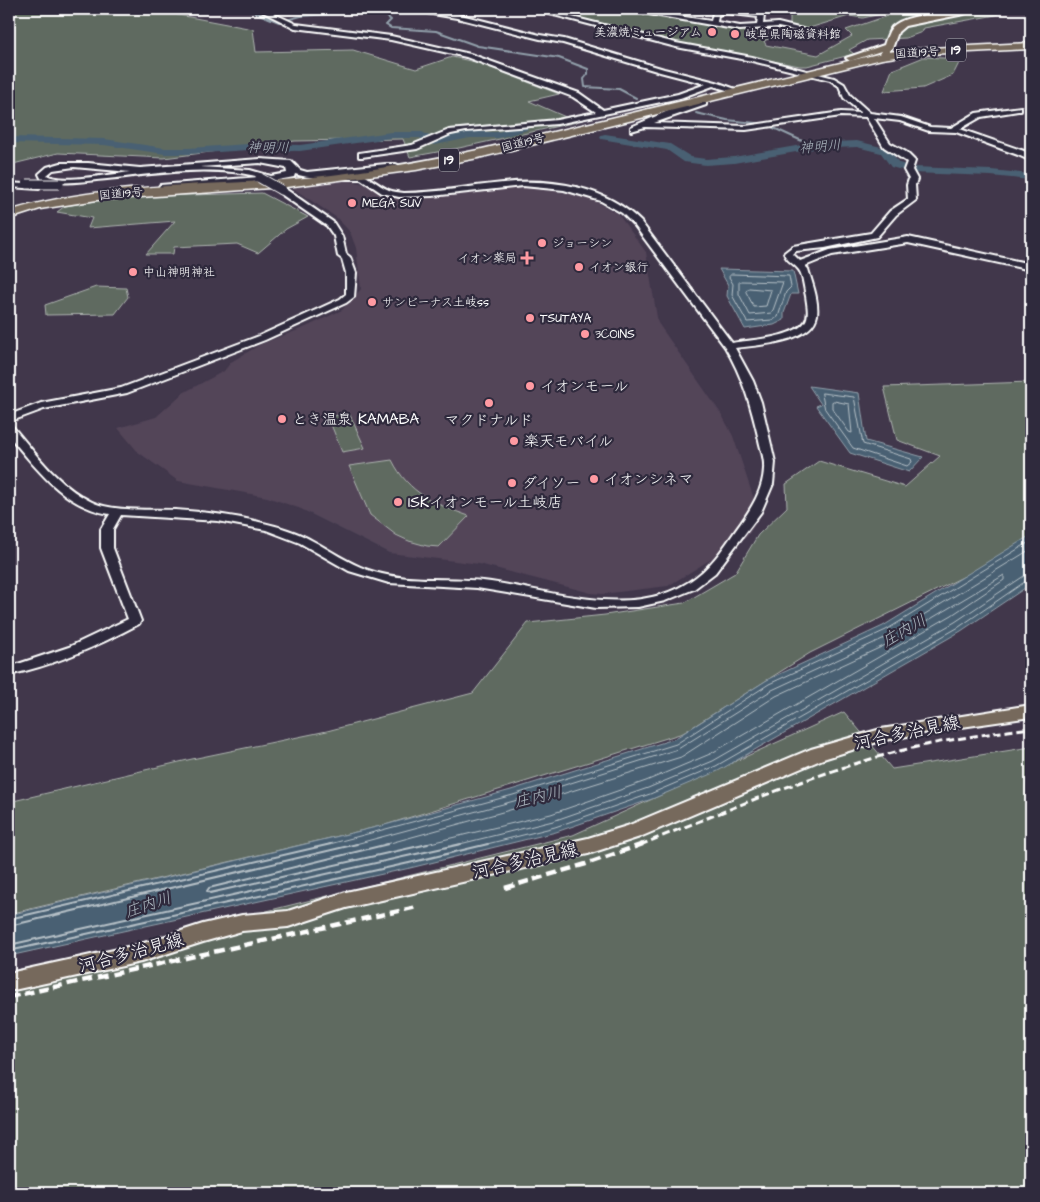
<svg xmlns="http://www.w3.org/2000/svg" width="1040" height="1202" viewBox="0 0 1040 1202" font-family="'Architects Daughter','Klee One',sans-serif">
  <rect width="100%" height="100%" fill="#41374b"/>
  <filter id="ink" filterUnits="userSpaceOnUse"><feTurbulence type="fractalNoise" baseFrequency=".02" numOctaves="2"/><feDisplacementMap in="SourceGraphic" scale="10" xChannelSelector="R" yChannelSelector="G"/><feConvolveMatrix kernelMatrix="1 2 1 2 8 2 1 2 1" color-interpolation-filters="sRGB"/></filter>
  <g filter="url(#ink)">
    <path fill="#524458" d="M348 180 364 184 385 195 401 198 512 187 542 188 590 198 618 214 646 252 658 323 722 415 733 436 760 517 747 537 668 586 602 594 591 593 479 564 389 553 301 509 267 497 178 481 138 452 118 428 156 417 183 393 224 371 231 362 261 344 306 327 342 310 361 289 356 248 350 232 337 218 291 187Z"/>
    <path fill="#5e6a60" stroke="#aeb4b0" d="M9 9H147L253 29 256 52 353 50 416 69 452 57 475 62 559 94 529 101 577 122 459 148 410 157 403 139 295 141 164 158 58 153 9 165Z
      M545 9H673L671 16 746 29 775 36 764 41 766 45 818 55 852 36 846 30 887 16 881 14 863 18 849 16 806 29 790 26V16L726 10 707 14 683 12 680 9H1006L996 15 924 28 922 32 906 38 867 40 849 50 854 54 807 66H800L680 44Z
      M924 57 961 59 953 75 923 88 884 91 892 70Z
      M262 193 308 217 286 229 258 253 237 244 174 247 173 254H146L175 221 88 228 92 218 57 212 65 206 120 197Z
      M96 287 126 288 128 297 115 314 46 315 45 305Z
      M1031 382V543L810 653 683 733 385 825 9 914V802L192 759 327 731 473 693 528 623 605 615 684 603 735 573 758 535 787 507 786 484 819 461 905 487 940 456 897 440 884 387Z
      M349 413 365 448 342 452 328 417Z
      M392 460C409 494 435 504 469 516L439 547 427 546 409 541 396 535 370 515 349 466Z
      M844 712 892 769 1031 747V1193H9V975L573 835Z"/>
    <path fill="#496173" stroke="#92a0ab" d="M719 269 793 271 798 294H791L784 313V320L774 325 745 329 727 296 728 285Z
      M809 386 859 393 866 441 923 457 909 472 850 453 816 406 821 404Z
      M1031 535V584L961 631 718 771 652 799 556 832 410 868 9 956V915L385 825 511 790 674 739 767 680 883 626Z"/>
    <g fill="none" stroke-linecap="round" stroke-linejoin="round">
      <path stroke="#b6c0c7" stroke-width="1" d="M732 274 789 276 791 287 786 292 778 317 772 320 747 322 732 295 733 284 729 277Z
        M741 281 783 282 772 313 750 315 739 294V283Z
        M749 288 771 290 766 306 754 307 746 292Z
        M822 393 854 397 863 444 911 459 912 462 907 466 853 448 825 409Z
        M834 401 849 404 852 433 849 432 832 408V402Z
        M326 845 513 795 676 744 769 684 886 630 1031 541
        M352 845 514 801 678 749 772 690 889 636 1031 549
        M383 845 517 808 681 757 776 696 892 642 1004 575V580L952 615 710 754 646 781 551 814 422 845
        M456 845 553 821 648 788 713 761 955 622 1024 576 1031 574
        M483 845 555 827 650 794 716 766 959 627 1026 581 1031 580"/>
      <path stroke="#b6c0c7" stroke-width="2" d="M388 844 209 888 207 891 210 893 428 844
        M9 919 331 844
        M9 926 357 844
        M9 945 461 844
        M9 951 409 863 488 844"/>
      <path stroke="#92a0ab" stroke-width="2" d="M184 9 196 11 207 9
        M219 9 249 10 279 22 301 16 354 12 385 15 391 20 386 25 391 28 436 31 478 46 559 58 588 69V74L584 79 585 87 619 89 636 98
        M696 113 727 120 765 124 813 146"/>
      <path fill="#496173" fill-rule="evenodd" d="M523 125 528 128 527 130 498 138H470L435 145 427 144 420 138H391L300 151 248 150 189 154H165L104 145 9 143V137L104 139 165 148H189L248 144 300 145 391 132H422L435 139 470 132H498Z
        M605 134 670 144 691 157 706 159 734 157 813 143 857 141 889 149 899 163 913 167 991 170 1031 174V180L991 176 913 173 891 167 881 153 857 147 813 149 734 163 706 165 684 162 667 150 601 139 600 137 601 135Z"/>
      <defs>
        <path id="minor" d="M257 9H264L296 24 391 36 470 54 579 93 603 110 678 94 706 84 660 72 563 43 540 39 457 18 402 9H417L457 14 540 35 564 39 664 69 716 82 741 91 737 93 713 86 680 98 557 124 466 131 451 134 417 149 362 157H359V153L412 145 449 130 557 120 596 112 573 97 466 57 391 40 295 28Z
          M531 9H540L676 43 752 57 834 78 844 84 850 95 870 113 901 117 930 127 951 128 976 113 1021 107V111H1018L981 117 960 129 1024 151 1031 156V161L1018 155 956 132 929 131 900 121 874 118 890 143 906 152 915 161 912 170 917 179 915 185 916 200 896 215 877 237 825 248 796 251 793 254 800 261 830 250 908 237 1031 264V270L908 243 832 255 805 266 808 269C812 283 819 300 817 315 812 343 757 345 735 348L753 381 761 402 775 462 773 484 761 512 715 573 694 589 665 601 638 607 596 608 477 588 389 583 349 571 300 543 266 530 218 521 121 515 113 529V548L141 621 139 624C98 646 55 665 9 675V667L69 647 128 619 101 548V529L110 514C64 507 37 469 9 436V426L13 427C36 454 58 486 92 502 112 512 152 509 175 510 204 512 232 515 259 522 277 526 295 531 311 540 330 550 348 563 368 570 405 583 445 577 483 581 550 589 635 623 696 577 715 563 727 542 741 523 752 507 763 490 764 469 765 459 761 450 759 440 751 406 743 377 725 347L635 226 622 213 601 201 564 190 523 186 432 196 399 197 382 193 361 179H345L341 177C359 164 374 184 389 190 393 192 399 192 404 193 437 193 470 186 503 183 551 178 606 186 641 222L732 343C750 340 794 338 805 322 810 315 807 304 806 296 804 288 803 275 799 270 794 263 787 262 784 253L793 246 871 233 890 211 908 199 907 185 909 179 904 170 907 162 884 147 866 117 841 116 746 130 645 127 631 131V127L668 111 698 102 695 100 699 98 706 101V105L654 123 746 126 841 112 861 113 844 98 839 86 830 80 752 61 676 47Z
          M620 9H633L711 21 713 13 725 9 761 13 764 15 763 24 778 23 823 34 820 36 778 27 740 30ZM725 13 758 17 757 25 740 26 717 22 718 15Z
          M260 159 291 161 300 170 307 172 386 164H396L400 166 396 168C366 169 324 184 295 174L294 177 278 180 163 189 159 187 160 185 259 177C210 164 156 174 107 179 85 181 64 185 42 180L39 174 47 167 61 163H88L140 168ZM260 163 286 168 287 173 271 176 250 170 200 167ZM74 167 130 172C112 174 60 184 47 175L53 170Z
          M9 183 39 185 43 187 39 189 9 187Z
          M278 188H284L333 222 342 236 346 254 350 257 356 273 354 297 346 303 265 340 127 393 44 409 9 422V415L41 403 121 388 259 336 340 299 346 294V273L342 259 338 256 334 236 327 226 278 192Z"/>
        <path id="major" d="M965 9H976L964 14 905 26 898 32 893 46 885 58 878 56 881 51 850 61 846 58 884 45C886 39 888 32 892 27 908 12 945 15 965 9Z
          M1031 705V717L934 731 881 741 823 759 640 837 588 854 346 908 288 927 242 931 203 942 141 962 9 991V973L141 944 203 924 242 915 288 911 346 892 588 838 627 826 811 749 881 729Z"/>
        <path id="highway" d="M1031 43V49L910 55 882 59 478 158 416 170 286 187 97 200 40 209 9 219V211C97 184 192 186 283 180 348 175 414 163 478 150L882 53 910 49Z"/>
      </defs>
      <use href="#minor" stroke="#fff" stroke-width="4"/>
      <use href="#major" stroke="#fff" stroke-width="4"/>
      <use href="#highway" stroke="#fff" stroke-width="3"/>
      <use href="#minor" fill="#2f2a3d" fill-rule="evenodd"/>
      <use href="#major" fill="#76695c" fill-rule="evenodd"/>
      <use href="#highway" fill="#76695c" fill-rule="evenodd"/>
      <path stroke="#fff" stroke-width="3" stroke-dasharray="8 4" stroke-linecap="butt" d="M640 845C716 815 792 782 871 759 923 743 977 735 1031 728"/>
      <path stroke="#fff" stroke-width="4.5" stroke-dasharray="10 5" stroke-linecap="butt" d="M505 888 586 864 643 844
        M9 997 417 907"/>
      <defs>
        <path id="minor-bridge" d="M260 178 281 190
          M27 184H59"/>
      </defs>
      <use href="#minor-bridge" stroke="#fff" stroke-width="11" stroke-linecap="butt"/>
      <use href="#minor-bridge" stroke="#2f2a3d" stroke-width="9"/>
    </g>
  </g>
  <g fill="#ff9aa2" stroke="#2f2a3d" stroke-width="2">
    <circle cx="712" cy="32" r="5"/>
    <circle cx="735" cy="34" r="5"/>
    <circle cx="352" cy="203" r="5"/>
    <circle cx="542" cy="243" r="5"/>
    <path d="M524.5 250.5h5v5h5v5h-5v5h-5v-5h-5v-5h5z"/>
    <circle cx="579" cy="267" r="5"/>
    <circle cx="133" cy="272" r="5"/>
    <circle cx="372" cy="302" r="5"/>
    <circle cx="530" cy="318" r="5"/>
    <circle cx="585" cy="334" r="5"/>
    <circle cx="530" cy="386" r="5"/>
    <circle cx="489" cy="403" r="5"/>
    <circle cx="282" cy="419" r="5"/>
    <circle cx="514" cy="441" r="5"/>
    <circle cx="594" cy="479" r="5"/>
    <circle cx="512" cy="483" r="5"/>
    <circle cx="398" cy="502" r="5"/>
  </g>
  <g text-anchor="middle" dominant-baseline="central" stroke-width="4.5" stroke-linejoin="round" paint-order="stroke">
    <g font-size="12" fill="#fff" stroke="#2f2a3d" text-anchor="start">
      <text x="702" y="32" text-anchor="end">美濃焼ミュージアム</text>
      <text x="745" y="34">岐阜県陶磁資料館</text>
      <text x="362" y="203">MEGA SUV</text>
      <text x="552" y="243">ジョーシン</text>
      <text x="517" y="258" text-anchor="end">イオン薬局</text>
      <text x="589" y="267">イオン銀行</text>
      <text x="143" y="272">中山神明神社</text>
      <text x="382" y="302">サンビーナス土岐ss</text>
      <text x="540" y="318">TSUTAYA</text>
      <text x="595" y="334">3COINS</text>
    </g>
    <g font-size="12" fill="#fff" stroke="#2f2a3d">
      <text transform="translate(917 53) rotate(-4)">国道19号</text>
      <text transform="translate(523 143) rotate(-14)">国道19号</text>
      <text transform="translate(121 194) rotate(-5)">国道19号</text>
    </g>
    <g fill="#2f2a3d" stroke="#c1bfc5" stroke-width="1">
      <rect x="946" y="38.5" width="20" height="23" rx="4"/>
      <rect x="439" y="148.5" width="20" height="23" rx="4"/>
    </g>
    <g font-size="14" font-weight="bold" fill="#fff">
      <text x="956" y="50">19</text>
      <text x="449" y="160">19</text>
    </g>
    <g font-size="14" font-style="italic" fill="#adb8c0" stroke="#2f2a3d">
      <text transform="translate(820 147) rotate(-5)">神明川</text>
      <text transform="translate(268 148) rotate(1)">神明川</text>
    </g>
    <g font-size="15" fill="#fff" stroke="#2f2a3d" text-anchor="start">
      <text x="540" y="386">イオンモール</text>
      <text x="292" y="419">とき温泉 KAMABA</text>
      <text x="489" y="420" text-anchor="middle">マクドナルド</text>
      <text x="524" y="441">楽天モバイル</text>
      <text x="604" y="479">イオンシネマ</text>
      <text x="522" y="483">ダイソー</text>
      <text x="408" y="502">ISKイオンモール土岐店</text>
    </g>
    <g font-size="16" font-style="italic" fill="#adb8c0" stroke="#2f2a3d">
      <text transform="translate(904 631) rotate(-30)">庄内川</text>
      <text transform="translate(538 797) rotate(-13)">庄内川</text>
      <text transform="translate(148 905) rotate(-19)">庄内川</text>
    </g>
    <g font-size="18" fill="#fff" stroke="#2f2a3d">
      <text transform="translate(907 733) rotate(-12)">河合多治見線</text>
      <text transform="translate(525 861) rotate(-13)">河合多治見線</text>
      <text transform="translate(131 953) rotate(-15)">河合多治見線</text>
    </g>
  </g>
  <rect width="1040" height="1202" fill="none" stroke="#2f2a3d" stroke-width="30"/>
  <rect x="15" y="15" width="1010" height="1172" fill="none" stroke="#fff" stroke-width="2" filter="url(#ink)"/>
</svg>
